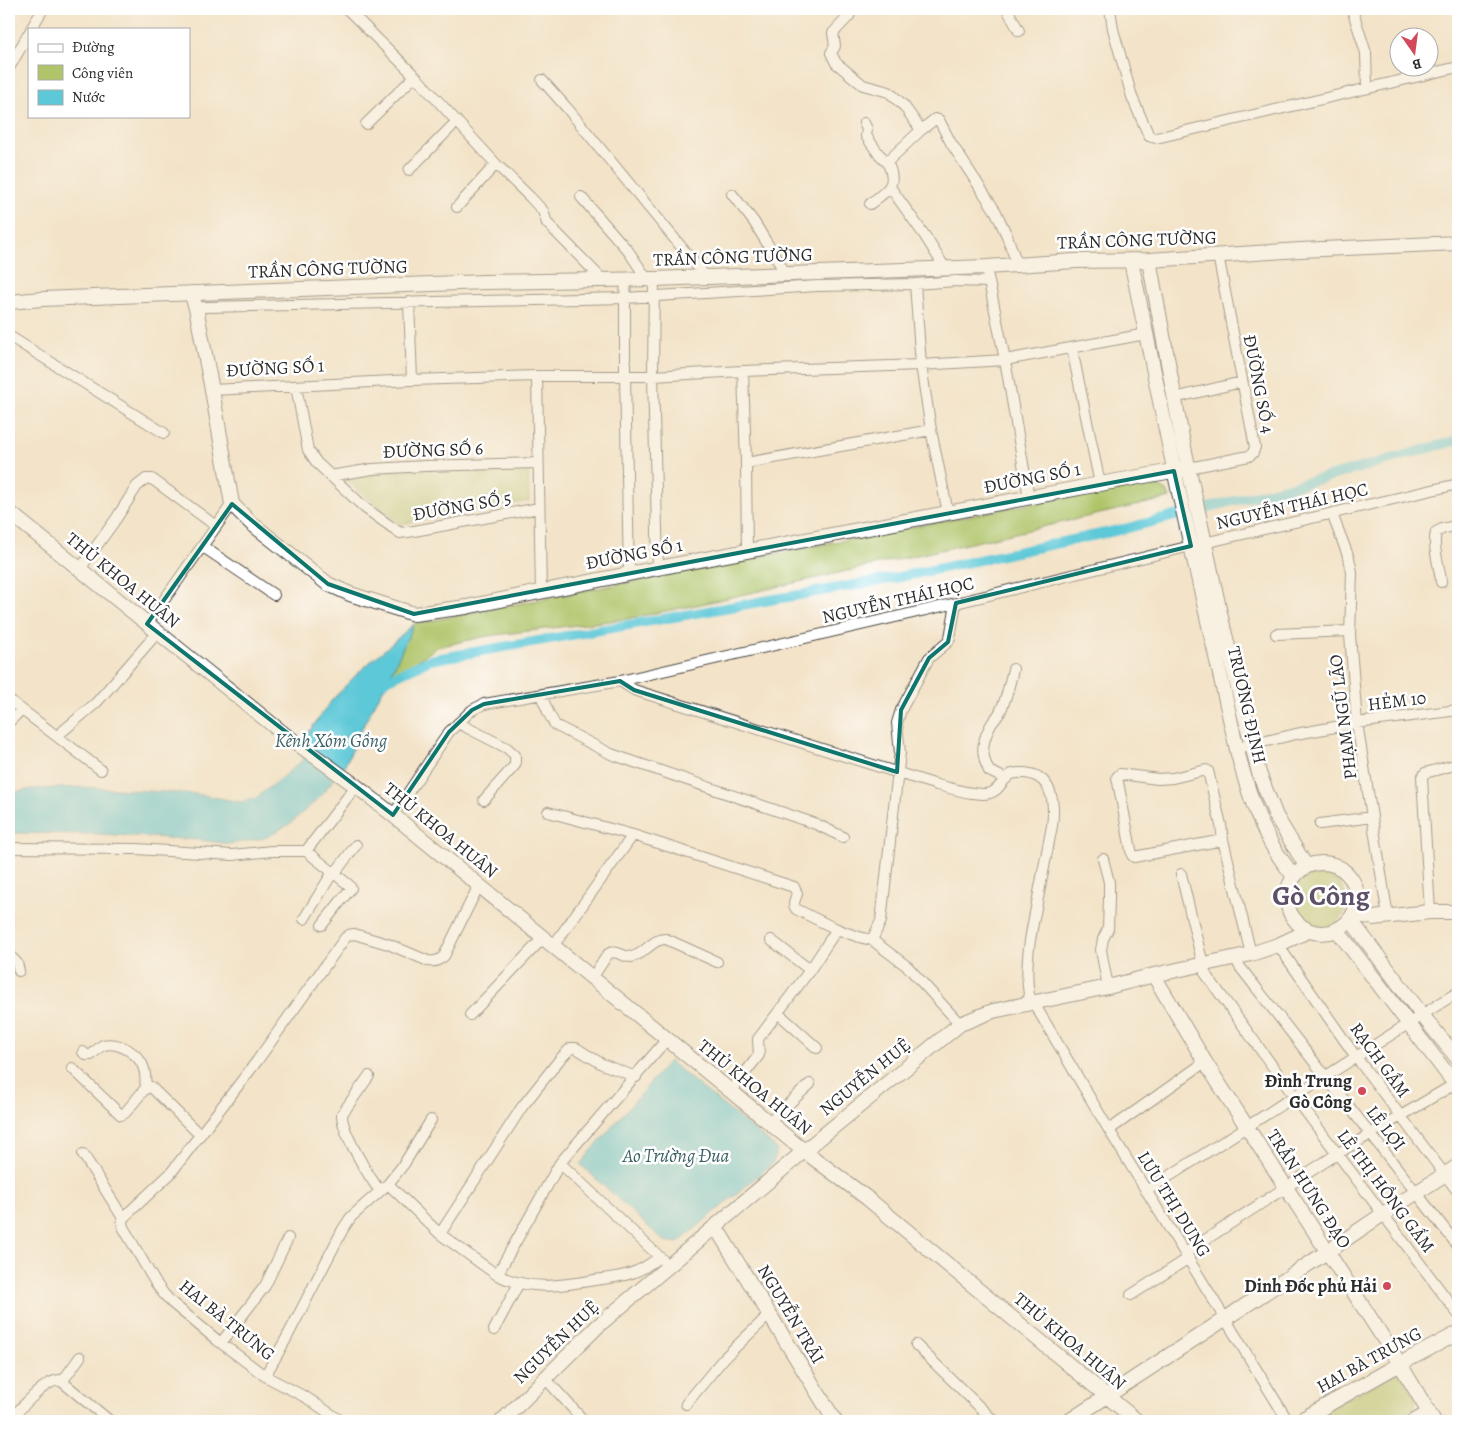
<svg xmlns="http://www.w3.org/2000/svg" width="1467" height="1430" viewBox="0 0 1467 1430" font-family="Alegreya,serif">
  <rect width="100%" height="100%" fill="#fff"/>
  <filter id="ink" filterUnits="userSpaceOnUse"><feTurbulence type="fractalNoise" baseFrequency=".02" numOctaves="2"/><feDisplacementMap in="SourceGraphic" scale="10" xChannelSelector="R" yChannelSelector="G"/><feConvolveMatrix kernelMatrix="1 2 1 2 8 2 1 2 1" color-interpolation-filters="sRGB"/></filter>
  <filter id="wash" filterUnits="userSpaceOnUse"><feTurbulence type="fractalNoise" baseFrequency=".0096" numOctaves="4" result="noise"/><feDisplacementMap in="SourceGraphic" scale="20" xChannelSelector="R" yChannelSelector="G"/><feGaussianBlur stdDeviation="1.12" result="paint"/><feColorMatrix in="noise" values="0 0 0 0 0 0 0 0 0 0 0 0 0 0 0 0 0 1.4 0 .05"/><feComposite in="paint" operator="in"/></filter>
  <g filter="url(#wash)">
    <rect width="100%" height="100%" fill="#f3e3c8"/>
    <path fill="#b0c56a" stroke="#6e784a" d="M528 464 529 501 400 524 345 479 344 472Z
      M1148 481 1167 491 1170 498 701 604 626 619 487 636 437 647 387 682 414 624Z
      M1292 902a27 27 0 1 1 54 0a27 27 0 1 1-54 0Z
      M1400 1371 1417 1400 1414 1408 1393 1421H1305Z"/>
    <path fill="#5dc8d7" stroke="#447a81" d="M414 624 387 682 364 724 345 765 319 798 291 823 265 838 230 844 200 840 100 834 9 833V793L32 789 83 787 196 794 241 802 256 798 302 761 308 733 332 700 360 671Z
      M669 1061 777 1149 773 1163 678 1243 664 1241 580 1164Z"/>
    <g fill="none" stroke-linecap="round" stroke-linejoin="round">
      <path stroke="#5dc8d7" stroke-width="10" d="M377 687 384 681 430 660 895 578 1124 529 1335 475 1458 440"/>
    </g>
  </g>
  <g filter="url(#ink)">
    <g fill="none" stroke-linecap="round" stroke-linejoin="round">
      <defs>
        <path id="street" d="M347 9 415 76 496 164 530 197 543 211 547 223 602 279
          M851 9 849 16 833 33 835 46 831 53 836 63 863 85 889 92 904 106 921 130
          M1007 9 1019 31
          M1110 9 1113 29 1132 97 1149 136 1156 138 1458 67
          M1352 9 1366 53 1367 88
          M31 29 43 9
          M9 68 29 33
          M542 80 567 108 706 277
          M864 123 867 129 866 136 878 153 887 162
          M366 124 415 76
          M409 170 457 121
          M890 187 925 236 945 268
          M732 194 754 222 786 274
          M581 197 629 252 647 279
          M870 204C887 190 899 186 887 162L921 130 935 119 939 120 951 143 996 212 1007 236 1017 264
          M457 207 496 164
          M986 267 1005 360 1029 498
          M626 279 625 298V375L629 574
          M654 279 653 376 658 568
          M915 284 921 365 931 430 948 513
          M409 302 412 380
          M196 308 206 307 625 298 818 286 915 284 956 281 989 282
          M9 336 164 433
          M1072 349 1100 484
          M743 371 746 463 747 552
          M537 376 541 592
          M296 386 308 450 317 463 365 508 400 533 414 531 539 508
          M212 390 412 380 537 376H653L743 371 921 365 1005 360 1146 334
          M1174 398 1242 382
          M746 463 931 430
          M1189 468 1249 456 1253 453 1255 447 1218 255
          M330 476 373 469 425 466 538 463
          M1332 514 1349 558 1352 572 1350 635 1357 723 1388 917
          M202 546 274 595
          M80 569 116 519 137 486 146 479H152L216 526
          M1441 582C1440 566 1432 548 1436 532L1442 529 1458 525
          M147 624 232 504
          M1276 634 1350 631
          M620 681 634 690 937 785C951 788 977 797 990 793 999 791 1002 780 1010 775 1014 772 1019 773 1024 773 1053 775 1055 804 1052 826 1047 852 1042 877 1037 903 1031 933 1024 964 1029 995L1109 1130 1288 1421
          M541 695 549 714 555 725 611 754 816 824 843 837
          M9 700 101 770
          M9 722 21 710
          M458 723 507 748 515 755V765L484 800
          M57 736 96 703 158 632
          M1237 748 1296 734 1357 723 1458 710
          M1006 779 989 771C980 753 982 740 992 723 995 719 999 715 1001 710 1007 697 1010 683 1013 669
          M548 812 633 835 794 887 797 894C795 900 792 903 796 909 820 921 845 935 872 940L881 921 900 753 897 723 901 710 929 658 948 642 950 638 956 603
          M393 815 449 732 472 710 484 704 620 681 956 603 1191 546 1458 484
          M1320 824 1372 817
          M1223 840 1134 857 1132 855 1117 777 1120 774 1158 779 1173 778 1206 770 1208 771 1221 825 1223 840 1251 954
          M9 848 136 849 232 855 272 851H306L349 885 351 888 322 925
          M306 851 356 786
          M1103 859 1109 882V898L1108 929 1103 939 1101 950 1108 987
          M335 873 356 845
          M1181 874 1205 973 1294 1096 1458 1314
          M1430 912 1422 777 1425 773 1458 764
          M304 919 333 872
          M771 940 810 970
          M872 940 908 967 960 1024
          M1278 945 1356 1057 1458 1192
          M553 946 633 835
          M9 955 17 963 19 971
          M1235 957 1240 967 1458 1246
          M592 978 608 954C617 949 622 957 631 957 645 955 652 938 666 939L717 962
          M778 1013 817 1048
          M470 1015 543 938
          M83 1052 86 1055H91C95 1052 99 1047 103 1045 119 1041 140 1054 144 1069 146 1075 145 1082 146 1088
          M72 1068 121 1115 125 1113 144 1090 148 1087H151L200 1135
          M369 1076 342 1114C341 1131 369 1177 380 1191
          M731 1091 759 1055 758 1039 810 970 837 929
          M431 1120 404 1164 388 1184 440 1234 497 1275
          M769 1122 810 1084
          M1109 1130 1205 1062
          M83 1154 123 1218
          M560 1163 665 1262
          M1146 1191 1458 992
          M123 1218 170 1174 257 1061 345 938 349 935 354 934 388 944 428 961C435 962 438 961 444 956L479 885
          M123 1218 122 1222 123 1227 155 1282 163 1293 172 1303 217 1340 265 1376 307 1398 341 1421
          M440 1234 522 1107 560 1059 571 1048H576L602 1064 636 1077
          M1185 1253 1337 1154 1458 1082
          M660 1257C652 1262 645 1268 637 1271 624 1277 609 1278 595 1280 558 1286 532 1291 497 1275L560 1163 667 1039
          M1131 1295 1189 1258
          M494 1330 519 1283
          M221 1343 265 1286 288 1238
          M916 1345 994 1421
          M265 1376 286 1339 343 1229 351 1217 388 1184
          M545 1378 584 1421
          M62 1382 80 1357
          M686 1404 724 1358 770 1314
          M13 1421V1418L15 1414C27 1403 44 1381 60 1380L110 1421
          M1411 1421 1428 1411"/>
        <path id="secondary" d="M1149 260 1182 438 1222 622 1252 745 1259 773 1276 816 1306 866
          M1131 261 1178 488 1238 754C1246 785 1256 817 1272 845 1278 856 1287 867 1294 877
          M191 293 196 308 212 390 232 504 251 523 328 584 350 594 414 614 466 607 658 568 1100 484 1189 468
          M9 302 42 299 485 282 654 279 986 267 1075 261 1149 260 1300 250 1458 243
          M9 512 284 734 356 786 393 815 804 1151 867 1198 1137 1421
          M1287 898a35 35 0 1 1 70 0a35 35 0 1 1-70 0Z
          M1353 914 1373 918 1430 912H1458
          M1350 919 1422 1015 1458 1059
          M1337 930 1458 1088
          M1154 975 1160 986 1205 1062 1400 1364 1434 1421
          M715 1226 835 1421
          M502 1421 599 1325 804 1151 960 1024 993 1011 1108 987 1154 975 1251 954 1278 945 1308 931
          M1069 1421 1327 1252 1383 1214 1458 1166
          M1299 1421 1400 1364 1458 1333"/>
      </defs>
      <use href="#street" stroke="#494743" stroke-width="12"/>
      <use href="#secondary" stroke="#494743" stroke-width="16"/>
      <use href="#street" stroke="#fff" stroke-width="10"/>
      <use href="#secondary" stroke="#fff" stroke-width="14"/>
    </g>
  </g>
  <path d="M0 0H1467V1430H0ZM1174 471 1191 546 956 603 948 642 929 658 901 710 897 772 634 690 620 681 484 704 472 710 449 732 393 815 147 624 232 504 328 584 414 614Z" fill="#f3e3c8" fill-opacity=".55" fill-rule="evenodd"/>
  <path fill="none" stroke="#0f766e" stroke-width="4" stroke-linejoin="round" d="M1174 471 1191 546 956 603 948 642 929 658 901 710 897 772 634 690 620 681 484 704 472 710 449 732 393 815 147 624 232 504 328 584 414 614Z"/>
  <g fill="#d1495b" stroke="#fff" stroke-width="2">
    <circle cx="1362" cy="1091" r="5"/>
    <circle cx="1387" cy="1286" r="5"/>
  </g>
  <g text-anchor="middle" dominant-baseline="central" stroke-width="5" stroke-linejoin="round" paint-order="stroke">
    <g font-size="18" fill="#2b2b2b" stroke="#fff">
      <text transform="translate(1137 240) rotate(-2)">TRẦN CÔNG TƯỜNG</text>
      <text transform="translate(733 257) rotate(-2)">TRẦN CÔNG TƯỜNG</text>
      <text transform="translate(328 269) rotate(-2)">TRẦN CÔNG TƯỜNG</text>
      <text transform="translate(275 368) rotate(-3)">ĐƯỜNG SỐ 1</text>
      <text transform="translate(1259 384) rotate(79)">ĐƯỜNG SỐ 4</text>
      <text transform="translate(433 450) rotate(-2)">ĐƯỜNG SỐ 6</text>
      <text transform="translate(1032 478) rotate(-11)">ĐƯỜNG SỐ 1</text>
      <text transform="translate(462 506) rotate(-10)">ĐƯỜNG SỐ 5</text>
      <text transform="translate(1292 506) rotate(-13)">NGUYỄN THÁI HỌC</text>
      <text transform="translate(634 554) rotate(-11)">ĐƯỜNG SỐ 1</text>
      <text transform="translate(123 580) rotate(39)">THỦ KHOA HUÂN</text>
      <text transform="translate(898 600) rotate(-13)">NGUYỄN THÁI HỌC</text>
      <text transform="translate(1397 701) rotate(-7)">HẺM 10</text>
      <text transform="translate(1247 705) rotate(77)">TRƯƠNG ĐỊNH</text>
      <text transform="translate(1343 717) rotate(-97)">PHẠM NGŨ LÃO</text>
      <text transform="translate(441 830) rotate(39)">THỦ KHOA HUÂN</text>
      <text transform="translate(1380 1060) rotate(54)">RẠCH GẦM</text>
      <text transform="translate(865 1077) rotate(-39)">NGUYỄN HUỆ</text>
      <text transform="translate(755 1087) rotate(39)">THỦ KHOA HUÂN</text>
      <text transform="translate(1386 1128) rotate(52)">LÊ LỢI</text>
      <text transform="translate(1309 1189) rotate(57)">TRẦN HƯNG ĐẠO</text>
      <text transform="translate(1386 1191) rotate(53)">LÊ THỊ HỒNG GẤM</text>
      <text transform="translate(1174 1204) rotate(58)">LƯU THỊ DUNG</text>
      <text transform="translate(791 1314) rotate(59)">NGUYỄN TRÃI</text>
      <text transform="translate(227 1320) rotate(39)">HAI BÀ TRƯNG</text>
      <text transform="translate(1070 1341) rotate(40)">THỦ KHOA HUÂN</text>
      <text transform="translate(556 1342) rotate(-44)">NGUYỄN HUỆ</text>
      <text transform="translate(1369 1360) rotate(-29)">HAI BÀ TRƯNG</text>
    </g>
    <g font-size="18" font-weight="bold" fill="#2b2b2b" stroke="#fff" text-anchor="end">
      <text x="1352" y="1081">Đình Trung<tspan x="1352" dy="21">Gò Công</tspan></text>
      <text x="1377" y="1286">Dinh Đốc phủ Hải</text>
    </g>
    <g font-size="19" font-style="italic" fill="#3c6267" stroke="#fff">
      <text x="331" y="741">Kênh Xóm Gồng</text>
      <text x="676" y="1156">Ao Trường Đua</text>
    </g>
    <g font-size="28" font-weight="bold" fill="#5e5066" stroke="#fff">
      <text x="1321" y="896">Gò Công</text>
    </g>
  </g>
  <rect width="1467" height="1430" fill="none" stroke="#fff" stroke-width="30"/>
  <rect x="28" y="28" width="162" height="90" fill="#ffffff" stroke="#aaaaaa"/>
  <rect x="38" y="44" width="25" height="8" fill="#ffffff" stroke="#aaaaaa"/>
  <text x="72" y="52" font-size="15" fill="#2b2b2b">Đường</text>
  <rect x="38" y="65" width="25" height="15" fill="#b0c56a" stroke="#aaaaaa"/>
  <text x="72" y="78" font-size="15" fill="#2b2b2b">Công viên</text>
  <rect x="38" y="90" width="25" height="15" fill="#5dc8d7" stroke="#aaaaaa"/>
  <text x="72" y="102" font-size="15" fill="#2b2b2b">Nước</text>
  <g transform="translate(1414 52) rotate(166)"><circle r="24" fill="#ffffff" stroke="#aaaaaa"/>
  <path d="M0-4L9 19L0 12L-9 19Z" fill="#d1495b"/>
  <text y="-8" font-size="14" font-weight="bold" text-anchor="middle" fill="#2b2b2b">B</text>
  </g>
</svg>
